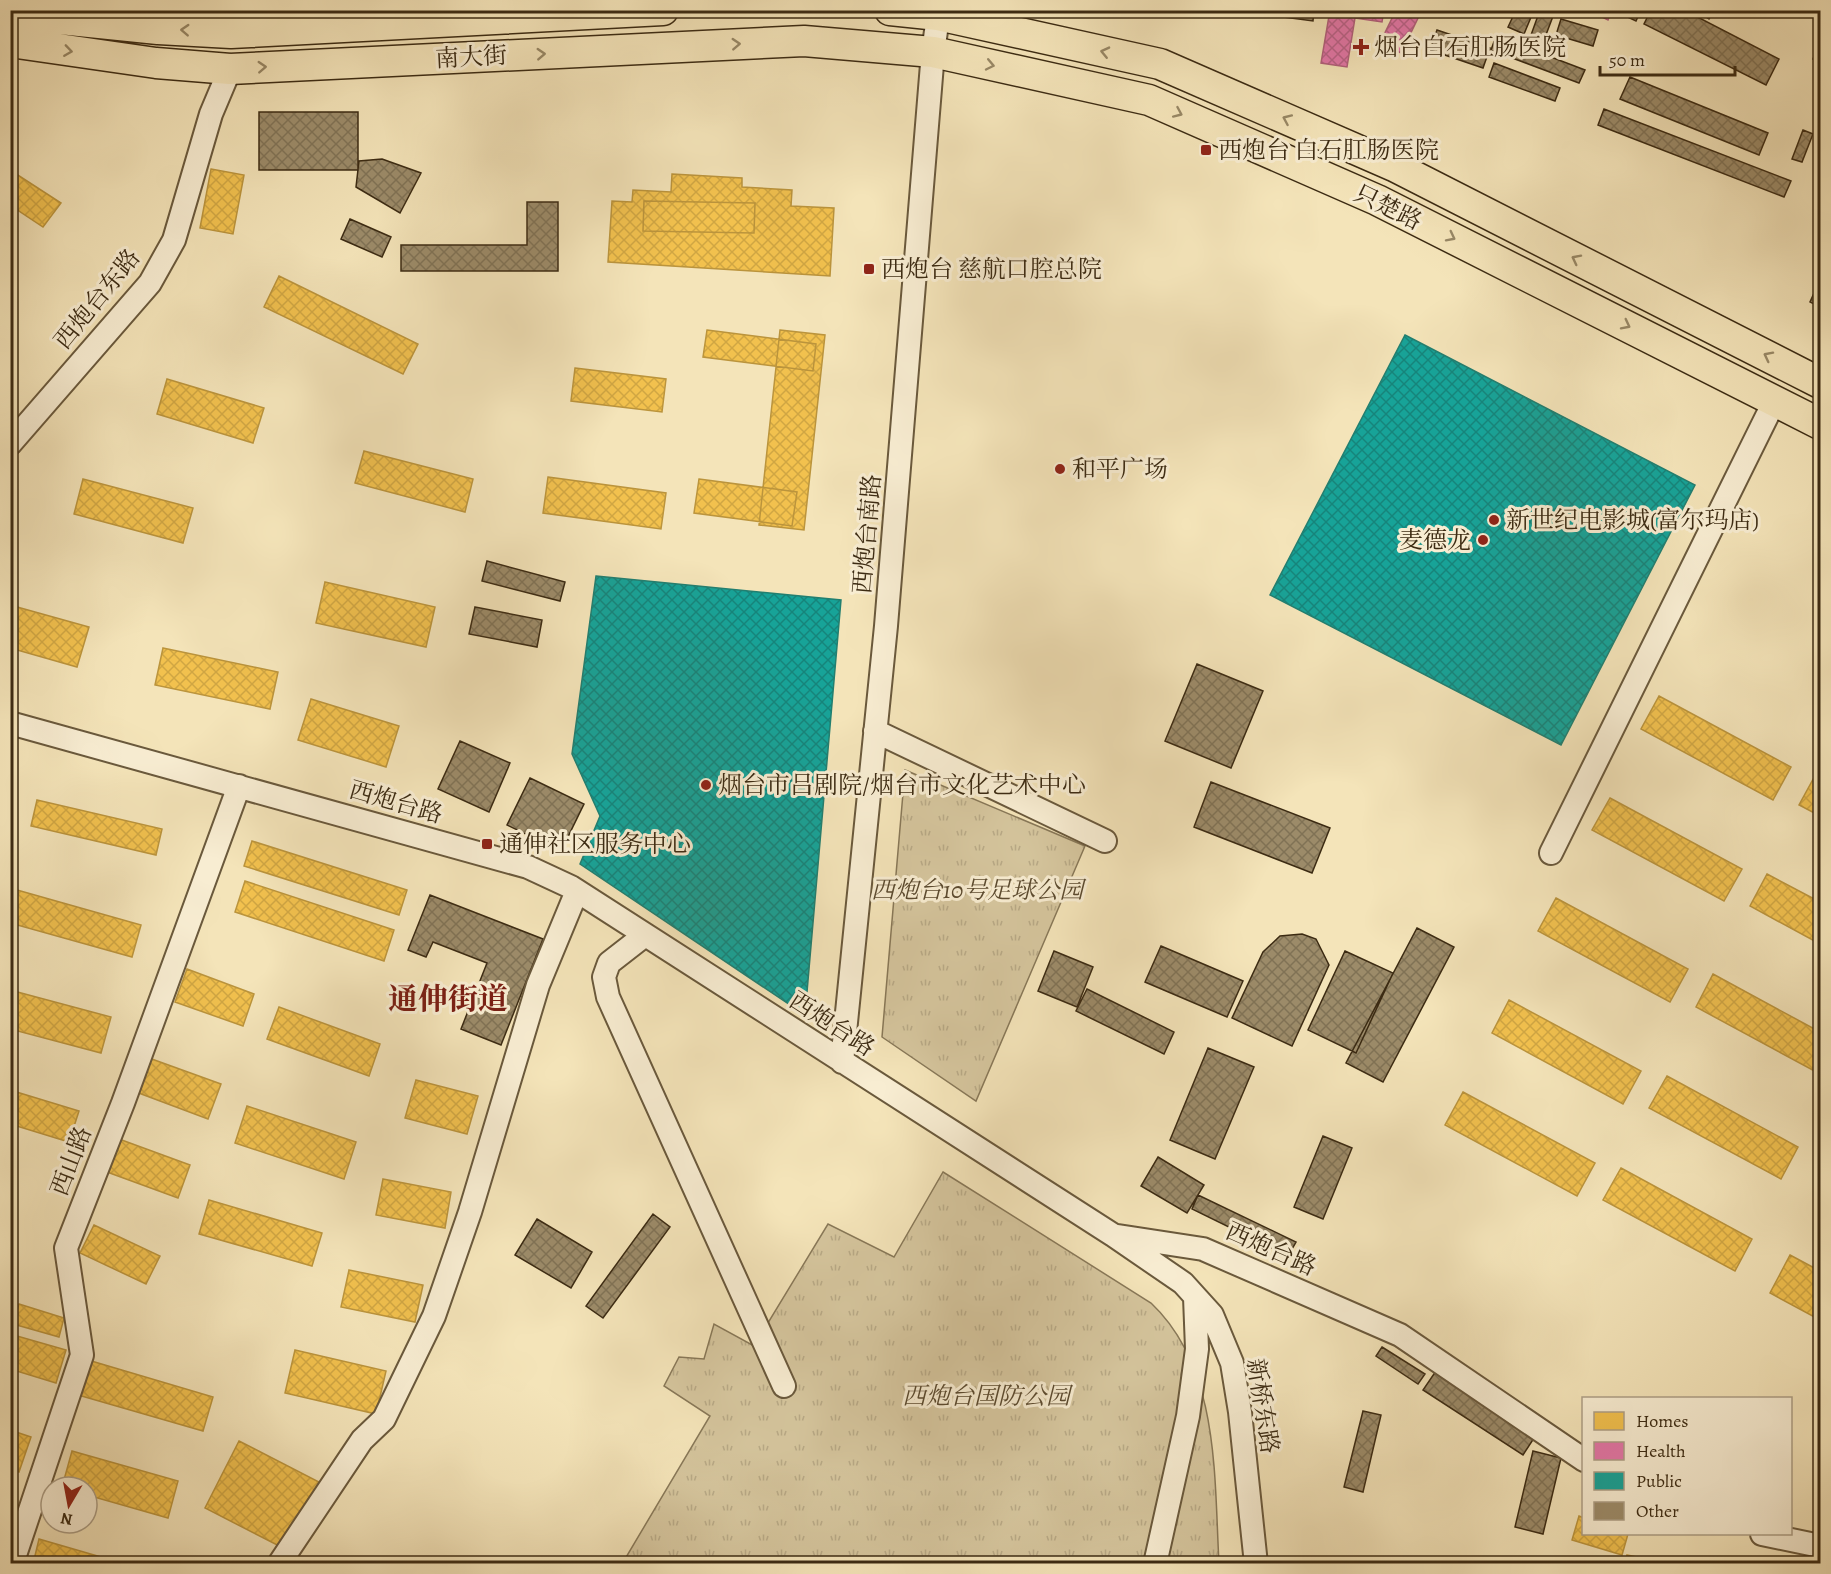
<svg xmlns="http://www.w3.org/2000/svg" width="1831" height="1574" viewBox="0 0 1831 1574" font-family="Alegreya,'Noto Serif SC',serif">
  <defs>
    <pattern id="grass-tufts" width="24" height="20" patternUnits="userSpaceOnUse" patternTransform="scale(1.5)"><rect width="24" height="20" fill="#d5c59d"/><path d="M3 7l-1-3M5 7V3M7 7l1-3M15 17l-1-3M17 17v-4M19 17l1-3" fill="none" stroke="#b8a986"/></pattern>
    <pattern id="homes-cross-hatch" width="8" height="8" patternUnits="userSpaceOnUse" patternTransform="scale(1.5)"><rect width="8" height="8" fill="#f2c14e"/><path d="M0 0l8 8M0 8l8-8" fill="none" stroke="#d0a643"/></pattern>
    <pattern id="health-cross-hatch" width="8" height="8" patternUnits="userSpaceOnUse" patternTransform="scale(1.5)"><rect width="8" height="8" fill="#e377a8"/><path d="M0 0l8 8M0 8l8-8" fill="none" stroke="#b96288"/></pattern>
    <pattern id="public-cross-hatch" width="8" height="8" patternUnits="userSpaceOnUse" patternTransform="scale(1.5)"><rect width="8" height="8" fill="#17a398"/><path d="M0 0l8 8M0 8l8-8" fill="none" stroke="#16857b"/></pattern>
    <pattern id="building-cross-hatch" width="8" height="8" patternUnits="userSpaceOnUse" patternTransform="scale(1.5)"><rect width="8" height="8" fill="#9c8b69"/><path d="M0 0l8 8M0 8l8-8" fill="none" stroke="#807255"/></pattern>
  </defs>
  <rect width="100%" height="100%" fill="#f4e4b9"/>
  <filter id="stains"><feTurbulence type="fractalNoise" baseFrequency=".00333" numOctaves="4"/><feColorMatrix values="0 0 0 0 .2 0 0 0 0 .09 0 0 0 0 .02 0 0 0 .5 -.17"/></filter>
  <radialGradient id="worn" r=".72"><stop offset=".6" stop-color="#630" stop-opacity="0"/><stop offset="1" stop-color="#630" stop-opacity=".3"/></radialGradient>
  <path fill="url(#grass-tufts)" stroke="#887858" stroke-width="1.5" d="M905 770 1085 846 976 1101 882 1037Z
    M943 1172 1151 1303C1220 1368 1214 1477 1219 1563L622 1564 710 1416 664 1386 679 1357 704 1359 714 1324 754 1346 828 1224 894 1257Z"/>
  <path fill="url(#homes-cross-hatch)" stroke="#bb943c" stroke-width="1.5" d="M211 169 244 175 233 234 200 228Z
    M10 170 61 203 43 227 10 205Z
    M672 174 742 178V187L792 190 791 206 834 208 830 276 608 262 612 201 632 202 633 190 671 192Z
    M644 201 755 203 754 233 643 231Z
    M279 276 418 344 403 374 264 307Z
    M707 330 816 344 813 371 703 357Z
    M780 330 825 335 804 530 759 525Z
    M575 368 666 379 662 412 571 401Z
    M167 379 264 408 253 443 157 414Z
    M364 451 473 479 465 512 355 483Z
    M548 477 666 493 661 529 543 513Z
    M83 479 193 508 183 543 74 514Z
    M699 479 797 492 792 526 694 513Z
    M325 582 435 607 426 647 316 623Z
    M10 605 89 627 77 667 10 648Z
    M163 648 278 672 270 709 155 685Z
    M1659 696 1791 767 1773 800 1641 729Z
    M311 699 399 726 386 767 298 740Z
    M1817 772 1820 774V816L1799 805Z
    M1610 798 1742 869 1724 901 1592 830Z
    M37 800 162 829 156 855 31 826Z
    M252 841 407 890 399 915 244 866Z
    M1767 874 1820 902V944L1750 906Z
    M245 881 394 930 384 961 235 912Z
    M10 888 141 925 132 957 10 923Z
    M1556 898 1688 969 1670 1002 1538 931Z
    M187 969 254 994 243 1026 175 1002Z
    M1713 974 1820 1032V1074L1696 1007Z
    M10 990 111 1017 101 1053 10 1029Z
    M1509 1000 1641 1071 1623 1104 1492 1033Z
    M279 1007 380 1044 369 1076 267 1039Z
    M149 1058 221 1084 208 1119 136 1092Z
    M1667 1076 1798 1147 1781 1179 1649 1108Z
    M416 1080 478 1096 467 1134 405 1118Z
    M10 1090 79 1111 69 1142 10 1124Z
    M1463 1092 1595 1163 1577 1196 1445 1125Z
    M247 1106 356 1142 344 1179 235 1143Z
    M119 1139 190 1165 178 1198 107 1172Z
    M1621 1168 1752 1239 1735 1271 1603 1200Z
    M383 1179 451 1192 445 1228 376 1215Z
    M209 1200 322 1233 312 1266 199 1234Z
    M94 1225 160 1256 146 1284 80 1253Z
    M1790 1255 1820 1271V1320L1770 1293Z
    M349 1270 423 1285 415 1322 341 1307Z
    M19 1304 64 1318 59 1337 13 1324Z
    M10 1334 66 1350 56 1383 10 1369Z
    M295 1350 386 1371 376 1414 285 1393Z
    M88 1360 213 1397 203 1431 78 1395Z
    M10 1430 31 1437 19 1472 10 1469Z
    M239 1441 319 1482 285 1549 205 1508Z
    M72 1451 178 1481 168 1518 87 1495V1487H62Z
    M1579 1516 1584 1518V1534H1628L1622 1555 1572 1540Z
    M39 1539 125 1564H33Z
    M1627 1555 1672 1564H1625Z"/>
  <path fill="url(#health-cross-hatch)" stroke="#b1607b" stroke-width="1.5" d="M1330 10H1384L1382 22 1355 18 1347 67 1321 63Z
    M1396 10H1422L1401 53 1380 43Z
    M1588 10H1612L1608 20Z"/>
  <path fill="url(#public-cross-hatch)" stroke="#227f70" stroke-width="1.5" d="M1405 335 1695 485 1561 745 1270 595Z
    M596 576 841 600 805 1015 580 864 600 816 572 754Z"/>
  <path fill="url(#building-cross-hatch)" stroke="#3c2b13" stroke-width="1.5" d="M1231 10H1314L1313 21Z
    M1516 10H1534L1524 34 1508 27Z
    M1540 10 1555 11 1544 40 1531 35Z
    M1621 10H1641L1636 21 1619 13Z
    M1651 10H1684L1779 59 1766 85 1644 24Z
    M1695 10H1714L1709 19Z
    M1561 19 1598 30 1593 46 1556 35Z
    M1437 30 1490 48 1483 68 1430 50Z
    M1496 36 1585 70 1579 83 1491 50Z
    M1818 46 1820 47V61L1813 59Z
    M1494 63 1560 88 1555 101 1489 77Z
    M1630 77 1768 133 1759 155 1620 99Z
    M1604 109 1791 181 1784 197 1598 125Z
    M259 112H358V170H259Z
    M1803 130 1813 134 1802 162 1792 159Z
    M382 159 421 173 400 213 356 187 359 161Z
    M527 202H558V271H401V245H527Z
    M350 219 391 237 382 257 341 239Z
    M1820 280V307L1810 302Z
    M487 561 565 582 560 601 482 581Z
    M475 607 542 620 537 647 469 634Z
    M1197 664 1263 691 1231 768 1165 741Z
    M460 741 510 763 489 812 438 789Z
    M530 778 584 804 561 851 507 825Z
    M1211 782 1330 828 1312 873 1194 827Z
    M430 895 543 939 501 1045 461 1029 487 963 433 942 426 957 408 950Z
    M1417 928 1454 947 1383 1082 1346 1063Z
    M1302 934 1316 939 1329 965 1292 1046 1232 1018 1263 952 1280 936Z
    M1161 946 1243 981 1227 1017 1145 982Z
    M1054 951 1093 967 1077 1007 1038 991Z
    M1345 951 1393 973 1356 1053 1308 1030Z
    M1087 989 1174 1032 1164 1054 1076 1011Z
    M1208 1048 1254 1067 1215 1159 1170 1140Z
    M1323 1136 1352 1148 1323 1219 1294 1207Z
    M1158 1157 1204 1185 1187 1213 1141 1186Z
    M1198 1195 1296 1242 1288 1256 1192 1209Z
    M653 1214 670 1227 603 1318 586 1306Z
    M537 1219 592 1252 571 1288 515 1255Z
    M1382 1347 1425 1374 1418 1384 1376 1356Z
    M1438 1368 1538 1432 1523 1455 1423 1390Z
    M1363 1411 1381 1415 1363 1492 1344 1487Z
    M1533 1451 1561 1458 1543 1534 1515 1527Z"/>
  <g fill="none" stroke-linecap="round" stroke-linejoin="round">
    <defs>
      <path id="minor" d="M10 444 150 283 174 240 211 114 230 69
        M10 723 528 867 571 887 1113 1235 1183 1283 1212 1315 1232 1363 1240 1412 1256 1564
        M875 731 1105 841
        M1551 853 1775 400
        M645 935 609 963 604 977 608 997 784 1386
        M842 1062 886 626 933 52 939 10
        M1118 1236 1203 1249 1400 1335 1584 1460
        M1762 1534 1820 1546
        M12 1564 82 1355 66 1248 123 1103 239 786
        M279 1564 362 1440 384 1419 434 1316 470 1212 538 985 577 891
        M1155 1564 1188 1416 1197 1349 1195 1297"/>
      <path id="major" d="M890 10 938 15 1160 64 1394 166 1820 383
        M10 11 31 16 158 29 231 33 663 10
        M10 42 156 63 230 69 804 41 933 52 1149 100 1377 200 1820 424"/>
    </defs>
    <use href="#minor" stroke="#6a593c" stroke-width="26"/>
    <use href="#major" stroke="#3c2b13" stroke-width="33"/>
    <use href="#minor" stroke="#f8edd2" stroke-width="22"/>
    <use href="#major" stroke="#f4e4b9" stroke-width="30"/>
  </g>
  <defs><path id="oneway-chevron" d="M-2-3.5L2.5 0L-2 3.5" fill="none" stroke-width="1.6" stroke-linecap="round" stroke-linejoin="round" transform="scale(1.5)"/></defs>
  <g stroke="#988866">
    <use href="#oneway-chevron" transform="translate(185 30) rotate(-177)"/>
    <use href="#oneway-chevron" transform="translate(736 44) rotate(-3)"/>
    <use href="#oneway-chevron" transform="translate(68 51) rotate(8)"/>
    <use href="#oneway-chevron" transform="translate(1105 52) rotate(-167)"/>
    <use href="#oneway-chevron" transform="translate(541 54) rotate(-3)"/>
    <use href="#oneway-chevron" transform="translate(990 65) rotate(12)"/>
    <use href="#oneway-chevron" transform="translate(262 67) rotate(-3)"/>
    <use href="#oneway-chevron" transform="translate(1178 113) rotate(24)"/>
    <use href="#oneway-chevron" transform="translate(1287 119) rotate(-156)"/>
    <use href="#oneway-chevron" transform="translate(1451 237) rotate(27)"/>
    <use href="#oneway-chevron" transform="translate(1576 259) rotate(-153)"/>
    <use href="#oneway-chevron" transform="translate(1626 325) rotate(27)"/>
    <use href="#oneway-chevron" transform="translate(1768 356) rotate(-153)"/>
  </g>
  <g fill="#8f2418" stroke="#f8edd2" stroke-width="2">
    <path d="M1358 38h6v6h6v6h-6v6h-6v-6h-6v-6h6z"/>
    <rect x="1200" y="144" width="12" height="12" rx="3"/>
    <rect x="863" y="263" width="12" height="12" rx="3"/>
    <circle cx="1060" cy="469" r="6"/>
    <circle cx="1494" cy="520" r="6"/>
    <circle cx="1483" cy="540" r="6"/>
    <circle cx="706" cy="785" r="6"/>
    <rect x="481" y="838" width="12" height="12" rx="3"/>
  </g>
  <g text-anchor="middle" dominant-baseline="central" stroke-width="6" stroke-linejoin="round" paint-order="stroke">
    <g font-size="24" fill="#3c2b13" stroke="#f8edd2" text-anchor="start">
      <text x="1374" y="47">烟台白石肛肠医院</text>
      <text x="1218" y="150">西炮台 白石肛肠医院</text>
      <text x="881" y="269">西炮台 慈航口腔总院</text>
      <text x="1072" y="469">和平广场</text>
      <text x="1506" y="520">新世纪电影城(富尔玛店)</text>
      <text x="1471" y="540" text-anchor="end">麦德龙</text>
      <text x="718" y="785">烟台市吕剧院/烟台市文化艺术中心</text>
      <text x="499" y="844">通伸社区服务中心</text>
    </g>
    <g font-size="24" fill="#3c2b13" stroke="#f8edd2">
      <text transform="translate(471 57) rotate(-3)">南大街</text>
      <text transform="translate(1388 207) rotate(26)">只楚路</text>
      <text transform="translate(97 299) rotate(-51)">西炮台东路</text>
      <text transform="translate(867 534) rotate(-85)">西炮台南路</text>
      <text transform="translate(396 802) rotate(16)">西炮台路</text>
      <text transform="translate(832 1024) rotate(33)">西炮台路</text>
      <text transform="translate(71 1161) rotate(-69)">西山路</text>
      <text transform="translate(1271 1249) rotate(24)">西炮台路</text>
      <text transform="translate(1263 1406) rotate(81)">新桥东路</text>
    </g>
    <g font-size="24" font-style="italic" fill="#5b4a2f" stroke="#f8edd2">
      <text x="977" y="890">西炮台10号足球公园</text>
      <text x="986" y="1396">西炮台国防公园</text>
    </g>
    <g font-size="30" font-weight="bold" fill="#7a1f14" stroke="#f8edd2">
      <text x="448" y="999">通伸街道</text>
    </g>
  </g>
  <rect width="1831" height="1574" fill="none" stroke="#f4e4b9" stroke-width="36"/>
  <rect x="12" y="12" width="1807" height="1550" fill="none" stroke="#3c2b13" stroke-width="3"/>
  <rect x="18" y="18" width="1795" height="1538" fill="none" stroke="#3c2b13" stroke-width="1.5"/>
  <rect x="1582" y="1397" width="210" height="138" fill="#f8edd2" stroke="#ad9f86" stroke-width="1.5"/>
  <rect x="1594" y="1412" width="30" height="18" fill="#f2c14e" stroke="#ad9f86" stroke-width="1.5"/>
  <text x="1636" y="1427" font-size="18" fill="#3c2b13">Homes</text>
  <rect x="1594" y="1442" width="30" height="18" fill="#e377a8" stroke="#ad9f86" stroke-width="1.5"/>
  <text x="1636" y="1457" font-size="18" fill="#3c2b13">Health</text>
  <rect x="1594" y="1472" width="30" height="18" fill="#17a398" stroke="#ad9f86" stroke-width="1.5"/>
  <text x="1636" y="1487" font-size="18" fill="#3c2b13">Public</text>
  <rect x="1594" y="1502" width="30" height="18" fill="#9c8b69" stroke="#ad9f86" stroke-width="1.5"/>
  <text x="1636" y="1517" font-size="18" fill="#3c2b13">Other</text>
  <g transform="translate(69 1505) rotate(190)"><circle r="28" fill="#f8edd2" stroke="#ad9f86" stroke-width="1.5"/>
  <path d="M0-4.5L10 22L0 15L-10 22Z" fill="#8f2418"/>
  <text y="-9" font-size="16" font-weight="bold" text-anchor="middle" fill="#3c2b13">N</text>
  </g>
  <path d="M1600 66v9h135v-9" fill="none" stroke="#3c2b13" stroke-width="3"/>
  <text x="1609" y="66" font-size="18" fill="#3c2b13" stroke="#f8edd2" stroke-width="4.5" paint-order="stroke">50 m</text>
  <rect width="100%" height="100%" filter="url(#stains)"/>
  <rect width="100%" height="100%" fill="url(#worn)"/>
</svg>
